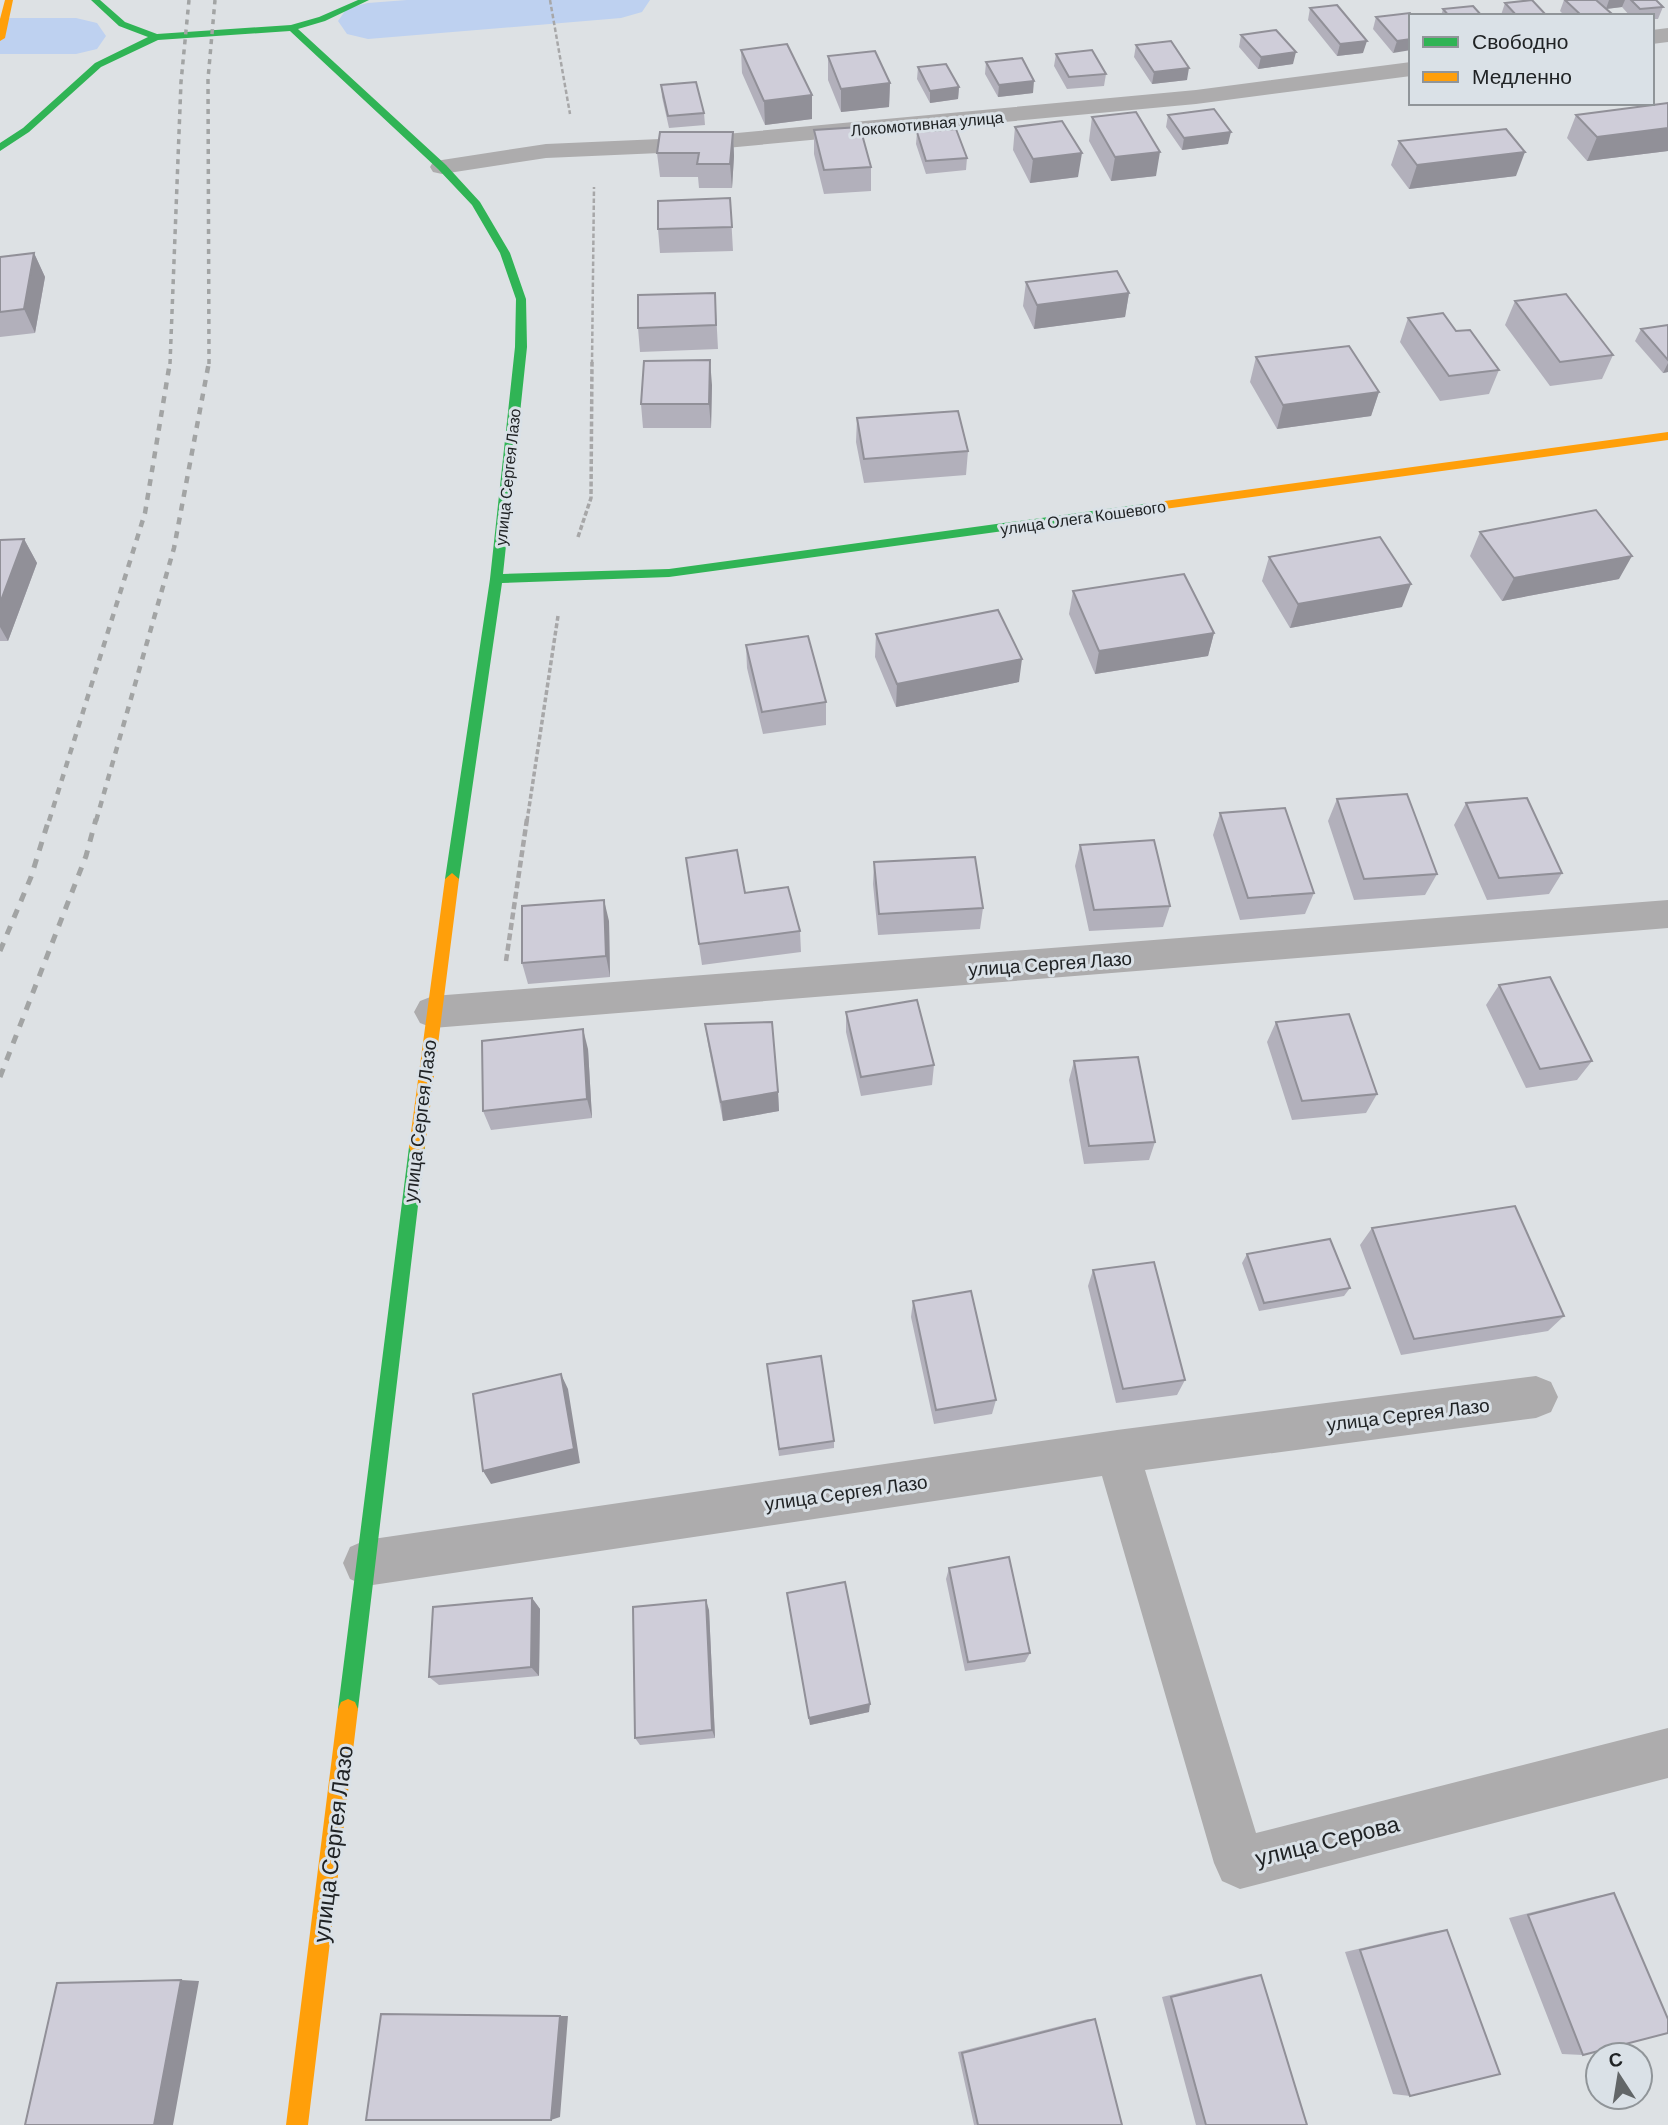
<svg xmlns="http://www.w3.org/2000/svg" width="1668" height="2125" viewBox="0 0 1668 2125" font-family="Barlow,sans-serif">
  <rect width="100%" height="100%" fill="#dde1e4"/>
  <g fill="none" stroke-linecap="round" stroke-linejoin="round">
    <path fill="#bed1f0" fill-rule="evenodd" d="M407 0H650L642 12 621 18 368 39 347 34 338 21 347 8 368 3Z
      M0 18H76L97 23 106 36 97 49 76 54H0Z"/>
    <path stroke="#a7a7a8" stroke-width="2.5" stroke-dasharray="4.5 2.5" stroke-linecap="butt" d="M550 0 570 114
      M592 364 594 187"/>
    <path stroke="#a7a7a8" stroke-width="3.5" stroke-dasharray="5 2.5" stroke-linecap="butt" d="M578 537 591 498 592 362
      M527 821 558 616"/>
    <path stroke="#a7a7a8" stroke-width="4.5" stroke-dasharray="7 3.5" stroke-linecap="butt" d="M506 961 527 819"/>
    <path fill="#adacad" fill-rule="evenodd" d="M1668 28V42L1652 44V30Z
      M1411 62V76L1196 104 683 152 546 158 442 174 433 172 430 167 433 162 442 160 546 144 683 138 1196 90Z
      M1668 900V928L433 1028 420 1023 414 1012 420 1001 433 996Z
      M1536 1376 1551 1382 1558 1397 1551 1412 1536 1418 1145 1470 1256 1833 1668 1728V1778L1240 1889 1222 1881 1214 1863 1102 1476 366 1586 350 1579 343 1563 350 1547 366 1540 1117 1430Z"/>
    <path fill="#30b455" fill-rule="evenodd" d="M91 0H100L125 22 157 34 291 25 319 17 358 0H369L325 21 298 29 446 165 480 202 510 253 526 299 527 347 503 574 669 569 1150 503 1156 507 1150 511 669 577 502 583 459 879 457 883H447L445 879 490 579 515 347 516 299 500 253 472 205 438 169 290 31 158 40 101 67 29 132 0 151V143L23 128 95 63 148 37 119 26Z
      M417 1140 423 1142 425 1147 358 1709 355 1716 348 1719 341 1716 338 1709 409 1147 411 1142Z"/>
    <path fill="#ff9f0a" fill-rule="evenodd" d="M5 0H13L5 38 0 41V19Z
      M1668 432V440L1150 511 1144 507 1150 503Z
      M452 873 459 879 425 1147 423 1152 417 1154 411 1152 409 1147 445 879Z
      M348 1699 355 1702 358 1709 308 2125H286L338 1709 341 1702Z"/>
    <path stroke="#a2a4a4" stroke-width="3.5" stroke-dasharray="5 5" stroke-linecap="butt" d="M170 364 181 82 189 0
      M209 364 208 79 215 0"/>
    <path stroke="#a2a4a4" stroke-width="4.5" stroke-dasharray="7 7" stroke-linecap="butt" d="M49 821 145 513 170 362
      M96 821 174 548 209 362"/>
    <path stroke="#a2a4a4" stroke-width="5" stroke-dasharray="9 9" stroke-linecap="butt" d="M0 951 31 877 49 819
      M0 1077 86 856 96 819"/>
  </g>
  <path fill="#b2b0bb" d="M1564 0H1656L1663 7 1658 19H1652V16H1630L1622 7 1606 9 1612 14 1611 16H1565L1560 11Z
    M1505 3 1547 16H1502L1501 15Z
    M1310 8 1363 53 1337 56 1308 20Z
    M1443 9 1482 16H1441Z
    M1410 13 1393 53 1373 29 1376 17Z
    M1241 35 1293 64 1258 69 1239 47Z
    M1136 45 1187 80 1152 84 1134 57Z
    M741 50 812 119 765 125 742 73Z
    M1056 54 1106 74 1104 86 1067 89 1054 66Z
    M828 56 890 83 889 107 841 112 828 80Z
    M986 62 1033 93 998 97 985 74Z
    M918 67 959 87 958 99 930 103 917 79Z
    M661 85 704 113 705 125 669 128 662 97Z
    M1668 103V151L1587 161 1567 138 1576 115Z
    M1168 115 1228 144 1182 150 1166 127Z
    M1092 117 1156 176 1111 181 1089 141Z
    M1015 127 1078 177 1030 183 1013 150Z
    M814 130 871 167V191L824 194 814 154Z
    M733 132 734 156 732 188H699L698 177H660L657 153Z
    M917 132 967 158 966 170 926 174 916 144Z
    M1399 141 1516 176 1409 189 1391 165Z
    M730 198 733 251 660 253 658 229Z
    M34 253 45 277 35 333 0 337V257Z
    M1026 282 1129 293 1125 317 1034 329 1023 306Z
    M715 293 718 349 640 352 638 328Z
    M1515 301 1613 355 1602 379 1550 386 1505 325Z
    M1408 318 1456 331 1499 370 1489 394 1440 401 1400 342Z
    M1668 325V372L1663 373 1635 341 1641 329Z
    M1256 357 1379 392 1371 416 1277 429 1250 382Z
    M712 385 711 428H643L641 404Z
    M857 418 968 451 966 475 864 483 856 442Z
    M1480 532 1619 579 1502 601 1470 556Z
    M24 539 37 563 8 641H0V540Z
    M1269 557 1402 607 1290 628 1262 581Z
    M1073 591 1214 633 1208 656 1095 674 1069 614Z
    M876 634 1019 682 896 707 875 657Z
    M746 645 826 702V725L763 734 747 668Z
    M1337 799 1437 874 1425 895 1354 900 1328 821Z
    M1466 803 1562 873 1549 894 1487 900 1454 825Z
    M1220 813 1314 893 1305 914 1240 920 1213 835Z
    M1080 845 1170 906 1163 927 1089 931 1075 866Z
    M686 858 745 893 800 931 801 952 702 965Z
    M874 862 983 908 980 929 878 935 873 884Z
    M609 921 610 977 528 984 522 963Z
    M1499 985 1592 1061 1577 1080 1526 1088 1486 1005Z
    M846 1012 934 1065 932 1085 861 1096 846 1032Z
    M1276 1022 1377 1094 1366 1113 1292 1120 1267 1042Z
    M705 1024 778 1092 779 1111 723 1121 708 1044Z
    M588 1049 592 1118 491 1130 483 1111Z
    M1074 1061 1155 1142 1149 1160 1084 1164 1069 1080Z
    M1372 1228 1564 1316 1548 1331 1401 1355 1360 1245Z
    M1247 1254 1350 1288 1344 1296 1259 1311 1242 1263Z
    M1093 1270 1185 1380 1177 1395 1116 1403 1088 1286Z
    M913 1301 996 1400 992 1414 934 1424 911 1317Z
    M767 1364 834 1441V1448L779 1456Z
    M949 1568 1030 1653 1025 1662 965 1671 946 1579Z
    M787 1593 869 1712 810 1725Z
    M532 1598 540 1609 539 1676 439 1685 429 1677Z
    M709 1610 715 1738 640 1745 635 1738Z
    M1614 1893 1583 2055 1562 2054 1509 1918 1593 1897Z
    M1447 1930 1410 2096 1393 2094 1345 1952 1430 1932Z
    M1261 1975 1307 2125H1196L1162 1997 1249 1976Z
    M1088 2019H1095L1122 2125H974L958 2052Z"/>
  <path fill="#919098" d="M1609 0H1625L1622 7 1606 9Z
    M1411 39V50L1393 53 1397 41Z
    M1367 41 1363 53 1337 56 1340 44Z
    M1296 52 1293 64 1258 69 1261 57Z
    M1189 68 1187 80 1152 84 1154 72Z
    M1034 81 1033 93 998 97 999 85Z
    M890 83 889 107 841 112V89Z
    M959 87 958 99 930 103V91Z
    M812 95V119L765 125 764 101Z
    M1668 128V151L1587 161 1597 137Z
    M733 132 734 156 732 188 730 164Z
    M1231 132 1228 144 1182 150 1184 138Z
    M1160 152 1156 176 1111 181 1115 157Z
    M1525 152 1516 176 1409 189 1417 165Z
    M1082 153 1078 177 1030 183 1033 159Z
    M34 253 45 277 35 333 24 309Z
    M1129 293 1125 317 1034 329 1037 305Z
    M710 360 712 385 711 428 709 404Z
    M1668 363V372L1663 373Z
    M1379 392 1371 416 1277 429 1283 405Z
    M24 539 37 563 8 641 0 627V603Z
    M1632 556 1619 579 1502 601 1514 578Z
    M1411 584 1402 607 1290 628 1298 604Z
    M1214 633 1208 656 1095 674 1099 651Z
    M1022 659 1019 682 896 707 897 684Z
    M604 900 609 921 610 977 606 956Z
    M583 1029 588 1049 592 1118 587 1099Z
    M778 1092 779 1111 723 1121 721 1102Z
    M561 1374 568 1389 580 1463 491 1484 483 1471Z
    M532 1598 540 1609 539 1676 531 1667Z
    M706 1600 709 1610 715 1738 712 1730Z
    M870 1704 869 1712 810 1725 809 1718Z
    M181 1980 199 1981 173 2125H154Z
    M560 2016H568L560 2117 551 2120Z"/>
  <path fill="#cfcdd9" stroke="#919098" stroke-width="2" d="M1532 0 1547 16H1517L1505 3Z
    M1565 0H1596L1612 14 1602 16H1582Z
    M1631 0H1656L1663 7 1640 9Z
    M1337 5 1367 41 1340 44 1310 8Z
    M1473 6 1482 16H1449L1443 9Z
    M1410 13 1412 16H1411V39L1397 41 1376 17Z
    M1276 30 1296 52 1261 57 1241 35Z
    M1171 41 1189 68 1154 72 1136 45Z
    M787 44 812 95 764 101 741 50Z
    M1092 50 1106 74 1069 77 1056 54Z
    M875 51 890 83 841 89 828 56Z
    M1022 58 1034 81 999 85 986 62Z
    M946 64 959 87 930 91 918 67Z
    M696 82 704 113 668 116 661 85Z
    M1668 103V128L1597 137 1576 115Z
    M1214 109 1231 132 1184 138 1168 115Z
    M1136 112 1160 152 1115 157 1092 117Z
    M1062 121 1082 153 1033 159 1015 127Z
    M860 127 871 167 824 170 814 130Z
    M956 129 967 158 926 161 917 132Z
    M1506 129 1525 152 1417 165 1399 141Z
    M660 132H733L730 164H697L699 153H657Z
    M730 198 732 227 658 229V201Z
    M34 253 24 309 0 312V257Z
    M1117 271 1129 293 1037 305 1026 282Z
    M715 293 716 325 638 328V295Z
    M1566 294 1613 355 1560 362 1515 301Z
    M1443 313 1456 331 1470 330 1499 370 1449 376 1408 318Z
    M1668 325V360L1641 329Z
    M1349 346 1379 392 1283 405 1256 357Z
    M710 360 709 404H641L644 361Z
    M958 411 968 451 864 459 857 418Z
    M1596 510 1632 556 1514 578 1480 532Z
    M1380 537 1411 584 1298 604 1269 557Z
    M24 539 0 603V540Z
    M1184 574 1214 633 1099 651 1073 591Z
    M998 610 1022 659 897 684 876 634Z
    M808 636 826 702 762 712 746 645Z
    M1407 794 1437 874 1364 879 1337 799Z
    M1527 798 1562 873 1499 878 1466 803Z
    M1285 808 1314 893 1248 898 1220 813Z
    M1154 840 1170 906 1094 910 1080 845Z
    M737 850 745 893 788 887 800 931 699 944 686 858Z
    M975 857 983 908 879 914 874 862Z
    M604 900 606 956 522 963V906Z
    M1550 977 1592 1061 1540 1069 1499 985Z
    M917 1000 934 1065 861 1077 846 1012Z
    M1349 1014 1377 1094 1302 1101 1276 1022Z
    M772 1022 778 1092 721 1102 705 1024Z
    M583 1029 587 1099 483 1111 482 1041Z
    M1138 1057 1155 1142 1089 1146 1074 1061Z
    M1515 1206 1564 1316 1414 1339 1372 1228Z
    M1330 1239 1350 1288 1264 1303 1247 1254Z
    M1154 1262 1185 1380 1123 1389 1093 1270Z
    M971 1291 996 1400 936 1410 913 1301Z
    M821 1356 834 1441 779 1449 767 1364Z
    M561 1374 574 1449 483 1471 473 1394Z
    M1009 1557 1030 1653 968 1662 949 1568Z
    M845 1582 870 1704 809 1718 787 1593Z
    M532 1598 531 1667 429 1677 433 1607Z
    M706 1600 712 1730 635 1738 633 1607Z
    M1614 1893 1668 2019V2033L1583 2055 1528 1915Z
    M1447 1930 1500 2074 1410 2096 1360 1950Z
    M1261 1975 1307 2125H1206L1171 1997Z
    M181 1980 154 2125H25L57 1983Z
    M381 2014 560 2016 551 2120H366Z
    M1095 2019 1122 2125H978L962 2053Z"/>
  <g text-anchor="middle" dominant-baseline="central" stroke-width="6" stroke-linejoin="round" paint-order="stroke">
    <g font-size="16" fill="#202325" stroke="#dae1e7">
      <text transform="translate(927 123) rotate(-5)">Локомотивная улица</text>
      <text transform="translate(507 477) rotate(-84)">улица Сергея Лазо</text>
      <text transform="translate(1083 517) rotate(-8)">улица Олега Кошевого</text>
    </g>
    <g font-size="19" fill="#202325" stroke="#dae1e7">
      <text transform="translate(1050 963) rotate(-4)">улица Сергея Лазо</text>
      <text transform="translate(419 1121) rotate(-83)">улица Сергея Лазо</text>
      <text transform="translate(1408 1414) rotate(-7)">улица Сергея Лазо</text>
      <text transform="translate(846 1492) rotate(-8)">улица Сергея Лазо</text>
    </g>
    <g font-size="23" fill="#202325" stroke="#dae1e7">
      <text transform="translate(1327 1840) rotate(-14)">улица Серова</text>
      <text transform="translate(332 1844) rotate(-83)">улица Сергея Лазо</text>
    </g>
  </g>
  <rect x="1409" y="14" width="245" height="91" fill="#dae1e7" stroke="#909599" stroke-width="2"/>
  <rect x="1423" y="37" width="35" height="10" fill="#30b455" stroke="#909599" stroke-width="2"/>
  <text x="1472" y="49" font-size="21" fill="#202325">Свободно</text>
  <rect x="1423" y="72" width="35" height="10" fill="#ff9f0a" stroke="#909599" stroke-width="2"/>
  <text x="1472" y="84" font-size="21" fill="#202325">Медленно</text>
  <g transform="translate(1619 2076) rotate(348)"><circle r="33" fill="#dae1e7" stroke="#909599" stroke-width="2"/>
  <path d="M0-5L12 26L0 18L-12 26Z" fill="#626668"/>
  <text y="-10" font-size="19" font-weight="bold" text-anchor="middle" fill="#202325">С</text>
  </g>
</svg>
